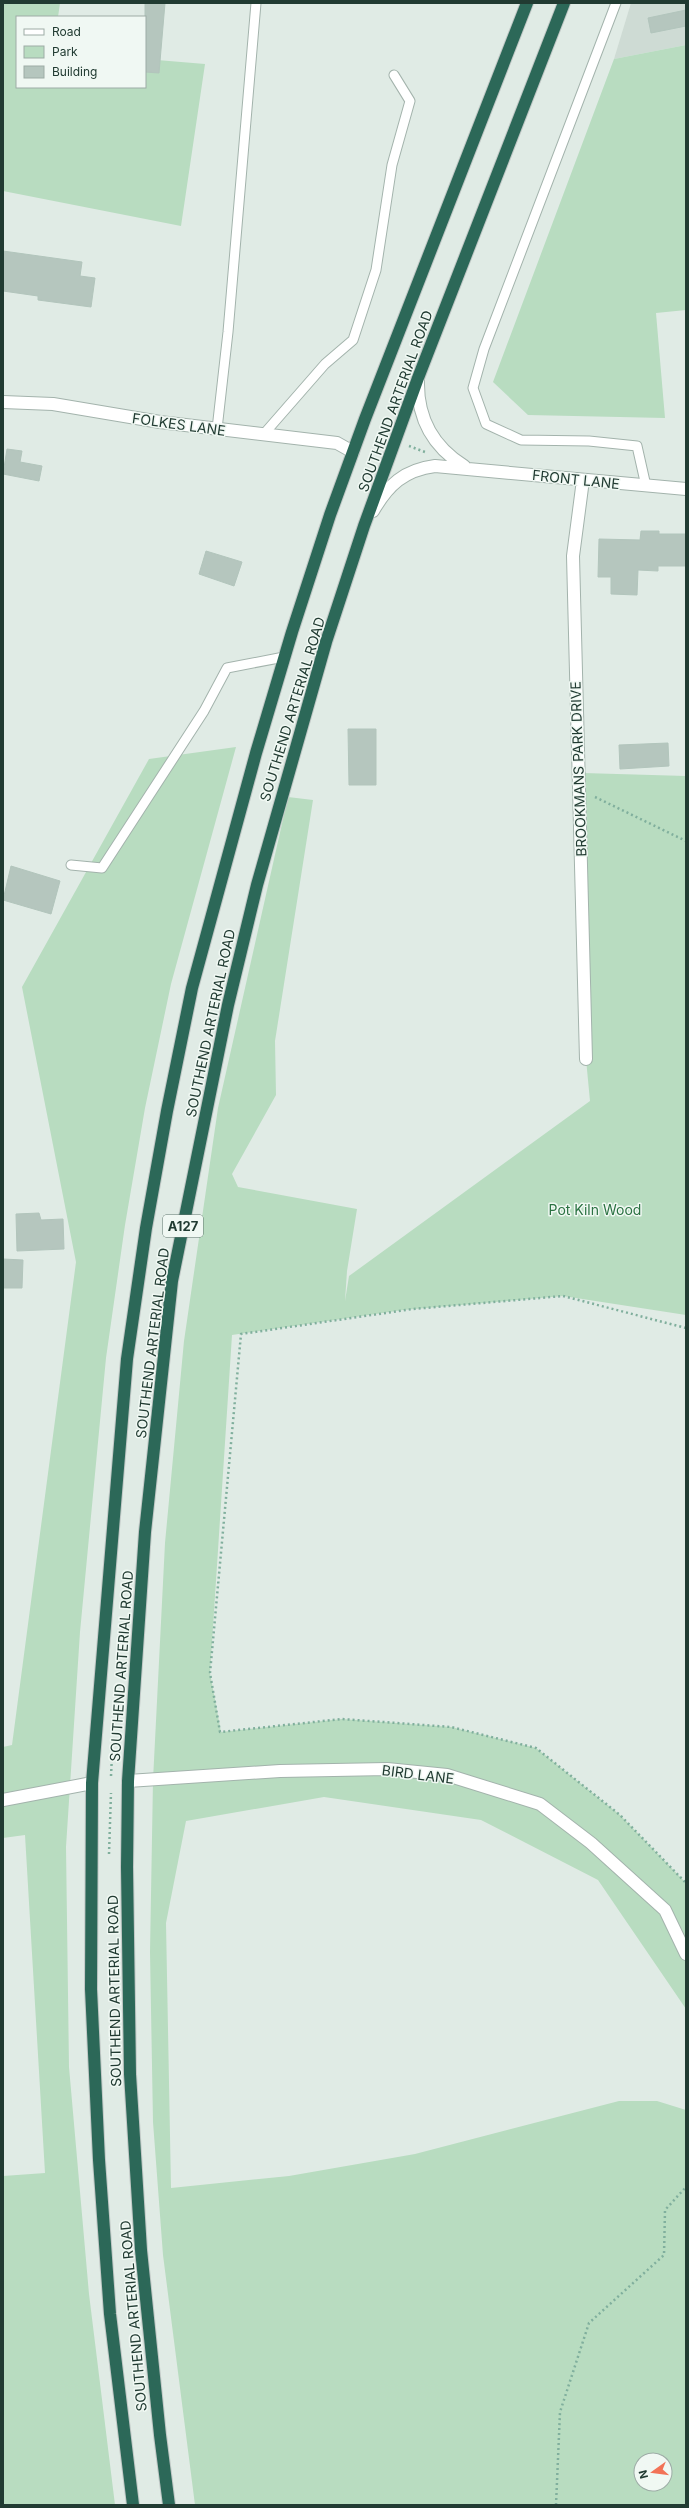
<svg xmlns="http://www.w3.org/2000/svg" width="689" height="2508" viewBox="0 0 689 2508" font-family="Inter,sans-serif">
  <rect width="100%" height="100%" fill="#e0ebe5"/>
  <path fill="#cedbd4" d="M631 3H686V45L614 59Z"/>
  <path fill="#b8dcc0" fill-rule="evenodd" d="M3 3H60L58 17H17V87H145V59L205 64 181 226 3 191Z
    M686 45V310L656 313 665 418 528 415 493 382 614 59Z
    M236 747 171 984 145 1108 125 1225 106 1358 80 1632 66 1847 69 2067 89 2294 115 2505H3V2176L45 2173 25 1835 3 1838V1747L12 1745 76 1262 22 987 149 759Z
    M583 773 686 776V1315L563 1296 403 1310 232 1335 210 1673 221 1732 342 1719 451 1727 536 1748 620 1815 686 1883V2009L598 1880 481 1820 324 1797 186 1821 166 1923 171 2188 289 2176 415 2154 619 2101H657L686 2110V2505H195L163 2255 153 2122 150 1952 153 1780 165 1543 184 1341 218 1108 288 797 313 800 275 1041 276 1095 232 1174 238 1187 357 1209 347 1271 345 1301 349 1276 590 1101 586 1059ZM641 2460H665V2484H641Z"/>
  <path fill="#b5c6be" stroke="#b2c5bc" d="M145 3H165L159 73 145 72Z
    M686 10V26L651 33 648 18Z
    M3 251 82 262 80 276 95 278 91 307 38 300V296L3 291Z
    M7 449 22 451 20 462 42 466 39 481 3 474Z
    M641 531H659V534H686V566H658V571L638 570 637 595 611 594V577H598L599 539 640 540Z
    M206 551 242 562 234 586 199 574Z
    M348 729H376V785H349Z
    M668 743 669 766 620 769 619 745Z
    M11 866 60 881 51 914 3 900Z
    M39 1213 41 1220 63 1219 64 1249 17 1251 16 1214Z
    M3 1259 23 1260 22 1288H3Z"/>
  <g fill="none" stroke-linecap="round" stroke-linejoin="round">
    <defs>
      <path id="lane" d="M616 3 484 349 473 388 486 424 521 440 589 441 637 446 646 486
        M217 429 228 332 256 3
        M263 435 325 364 353 340 376 270 392 165 410 101 394 75
        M71 865 102 868 204 711 227 668 284 657"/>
      <path id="street" d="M418 380C417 417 432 446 464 466
        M3 402 53 404 160 422 337 443 353 452
        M583 480 573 556 586 1059
        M373 511C388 485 404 470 435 466L686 489
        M128 1781 280 1771 387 1769 447 1775 540 1804 591 1843 665 1910 686 1954
        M3 1800 92 1783"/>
      <path id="highway" d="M133 2505 110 2314 99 2160 91 1989 92 1783 127 1359 146 1228 167 1111 192 988 256 753 292 632 330 515 365 419 527 3
        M169 2505 160 2435 141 2250 130 2074 127 1867 128 1781 145 1532 172 1281 228 1005 257 885 326 642 364 526 418 378 564 3"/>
    </defs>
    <use href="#lane" stroke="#a3b3ac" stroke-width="11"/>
    <use href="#street" stroke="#a3b3ac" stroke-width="14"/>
    <use href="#highway" stroke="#c1c8c6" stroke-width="14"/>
    <path stroke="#80af9d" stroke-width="2.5" stroke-dasharray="2 3" stroke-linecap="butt" d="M409 446 425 452
      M595 797 686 841
      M686 1328 563 1296 413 1309 241 1334 210 1673 220 1732 342 1719 451 1727 536 1748 620 1815 686 1883
      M111 1776 112 1755
      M109 1854 111 1793
      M556 2505 560 2412 589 2323 664 2255 665 2210 686 2187"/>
    <use href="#lane" stroke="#fff" stroke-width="9"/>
    <use href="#street" stroke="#fff" stroke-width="12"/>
    <use href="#highway" stroke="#2c6858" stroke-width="12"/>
  </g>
  <g text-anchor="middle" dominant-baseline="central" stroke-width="3" stroke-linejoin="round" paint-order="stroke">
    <rect fill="#f0f8f3" stroke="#5f746c" stroke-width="1" x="163" y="1215" width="40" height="22" rx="3"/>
    <g font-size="13" font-weight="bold" fill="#213b32">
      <text x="183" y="1226">A127</text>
    </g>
    <g font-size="14" fill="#213b32" stroke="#f0f8f3">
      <text transform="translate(395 401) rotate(-70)">SOUTHEND ARTERIAL ROAD</text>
      <text transform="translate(179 424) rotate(8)">FOLKES LANE</text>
      <text transform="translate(576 479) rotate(6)">FRONT LANE</text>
      <text transform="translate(292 709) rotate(-73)">SOUTHEND ARTERIAL ROAD</text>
      <text transform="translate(578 769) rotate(-92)">BROOKMANS PARK DRIVE</text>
      <text transform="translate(210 1023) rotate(-78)">SOUTHEND ARTERIAL ROAD</text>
      <text transform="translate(152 1343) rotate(-83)">SOUTHEND ARTERIAL ROAD</text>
      <text transform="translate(121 1666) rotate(-86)">SOUTHEND ARTERIAL ROAD</text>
      <text transform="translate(418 1774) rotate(7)">BIRD LANE</text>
      <text transform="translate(114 1991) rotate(-91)">SOUTHEND ARTERIAL ROAD</text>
      <text transform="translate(133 2316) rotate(-95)">SOUTHEND ARTERIAL ROAD</text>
    </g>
    <g font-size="14" fill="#2b7242" stroke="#f0f8f3">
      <text x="595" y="1209">Pot Kiln Wood</text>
    </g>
  </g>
  <rect width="689" height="2508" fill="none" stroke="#213b32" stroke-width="8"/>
  <rect x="16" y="16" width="130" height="72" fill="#f0f8f3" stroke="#9daca6"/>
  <rect x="24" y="29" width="20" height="6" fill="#ffffff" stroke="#9daca6"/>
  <text x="52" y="36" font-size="12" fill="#213b32">Road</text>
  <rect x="24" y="46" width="20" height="12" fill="#b8dcc0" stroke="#9daca6"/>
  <text x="52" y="56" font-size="12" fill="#213b32">Park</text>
  <rect x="24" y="66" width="20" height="12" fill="#b5c6be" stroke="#9daca6"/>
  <text x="52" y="76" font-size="12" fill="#213b32">Building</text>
  <g transform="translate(653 2472) rotate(256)"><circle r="19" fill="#f0f8f3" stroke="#9daca6"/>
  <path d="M0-3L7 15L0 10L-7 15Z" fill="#f27357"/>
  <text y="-6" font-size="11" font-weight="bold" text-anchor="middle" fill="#213b32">N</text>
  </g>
</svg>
